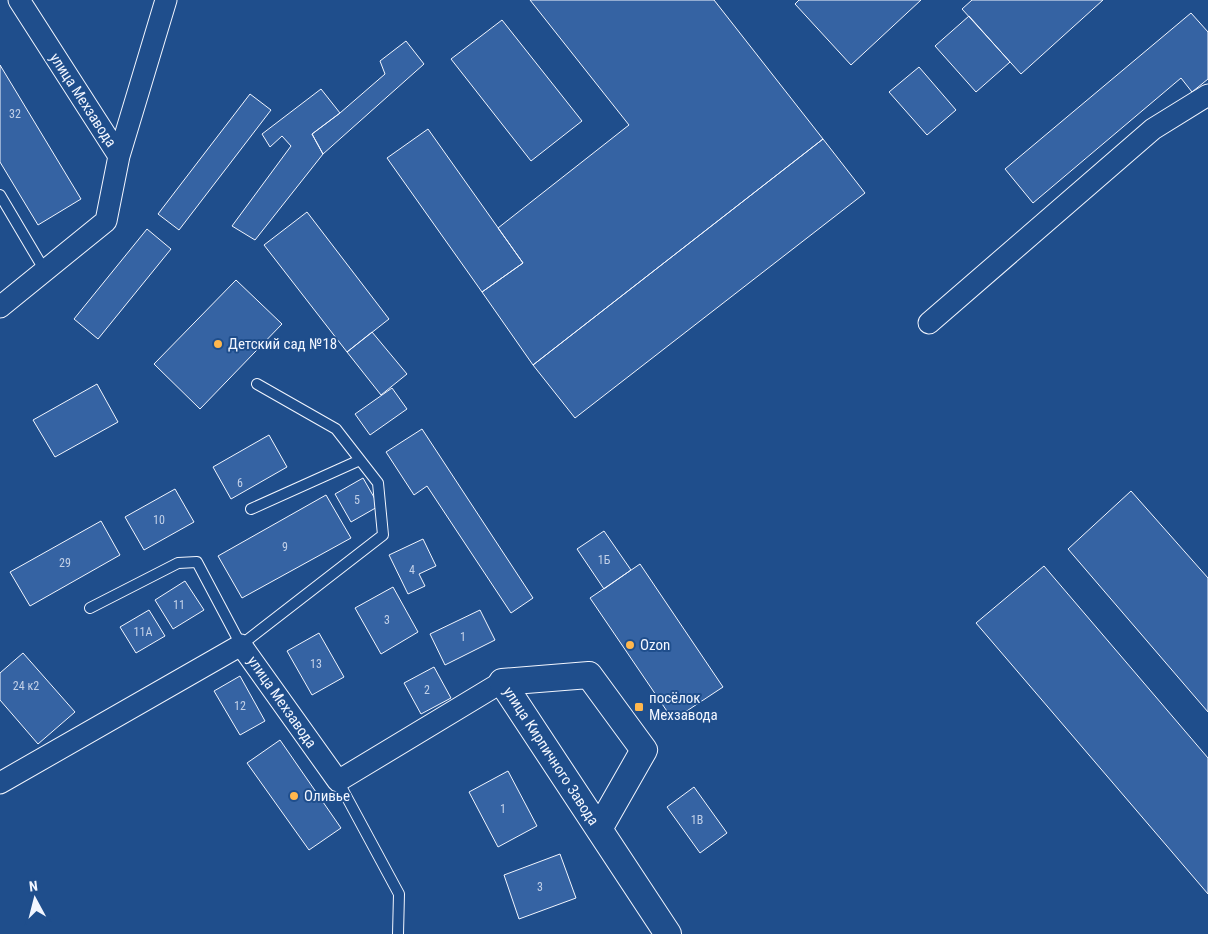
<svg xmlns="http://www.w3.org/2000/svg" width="1208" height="934" viewBox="0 0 1208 934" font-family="'Roboto Condensed',sans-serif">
  <rect width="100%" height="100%" fill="#1f4e8c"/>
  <path fill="#3563a3" stroke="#f2f6ff" d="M530 0H714L823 139 533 365 482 292 523 263 498 228 629 125Z
    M799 0H921L851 65 795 4Z
    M972 0H1103L1021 74 962 9Z
    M1191 13 1208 32V79L1192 92 1181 78 1033 203 1005 169Z
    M969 16 1010 62 976 92 935 46Z
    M502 20 582 121 531 161 451 59Z
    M406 41 424 64 323 154 312 134 340 113 385 74 380 61Z
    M0 65 81 199 38 225 0 162Z
    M919 67 956 110 927 135 889 92Z
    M321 89 340 113 312 134 323 154 255 240 232 226 291 146 282 136 270 147 262 134Z
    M250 94 271 110 179 230 158 214Z
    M428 129 523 263 482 292 387 158Z
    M823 139 865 193 575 418 533 365Z
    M307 212 389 319 347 352 264 245Z
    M147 229 171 249 98 339 74 319Z
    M236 280 282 324 200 409 154 364Z
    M372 332 407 374 381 395 347 352Z
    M97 384 118 422 55 457 33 420Z
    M392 388 407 409 370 435 355 414Z
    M422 429 533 598 511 613 427 486 414 495 386 452Z
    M269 435 287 467 231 499 213 467Z
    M363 478 379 506 351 522 335 494Z
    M175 489 194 522 144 550 125 517Z
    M1131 491 1208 578V712L1068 549Z
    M326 495 351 538 242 598 218 556Z
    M101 521 120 555 30 606 10 572Z
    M604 531 631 570 604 589 577 549Z
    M423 539 436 566 419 574 425 586 408 594 389 555Z
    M640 564 723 687 673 720 590 598Z
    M1044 566 1208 758V894L976 623Z
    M185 581 204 610 173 629 155 600Z
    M393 587 418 632 381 654 355 608Z
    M149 610 165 636 136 653 120 627Z
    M480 610 495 640 445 665 430 634Z
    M319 633 344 677 312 695 287 651Z
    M23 653 75 712 38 744 0 700V673Z
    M434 667 451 698 421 714 404 683Z
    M240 676 265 721 240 735 214 691Z
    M280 740 341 828 309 850 247 763Z
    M508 771 537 826 498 847 469 792Z
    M694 787 727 833 700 853 667 807Z
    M560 854 576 898 519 919 504 875Z"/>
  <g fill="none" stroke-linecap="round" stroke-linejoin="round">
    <defs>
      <path id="service" d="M0 195 45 271
        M251 509 360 460
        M90 608 178 563 197 562 241 645 383 535 378 483 336 429 257 384
        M338 781 399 894 398 934"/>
      <path id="minor" d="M119 156 166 0
        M0 307 106 221 119 156 19 0
        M929 323 1153 129 1208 95
        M0 783 241 645 338 781 502 682"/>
      <path id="tertiary" d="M599 829 644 750 589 675 502 682 668 934"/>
    </defs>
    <use href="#service" stroke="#f2f6ff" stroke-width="12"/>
    <use href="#minor" stroke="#f2f6ff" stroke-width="23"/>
    <use href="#tertiary" stroke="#f2f6ff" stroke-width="28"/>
    <use href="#service" stroke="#1f4e8c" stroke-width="10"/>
    <use href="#minor" stroke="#1f4e8c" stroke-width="21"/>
    <use href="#tertiary" stroke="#1f4e8c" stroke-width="26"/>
  </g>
  <g fill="#ffb74d" stroke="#1f4e8c" stroke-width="2">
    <circle cx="218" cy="344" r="5"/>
    <circle cx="630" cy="645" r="5"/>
    <rect x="634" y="702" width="10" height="10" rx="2.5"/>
    <circle cx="294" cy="796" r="5"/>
  </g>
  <g text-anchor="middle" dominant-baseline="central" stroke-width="4" stroke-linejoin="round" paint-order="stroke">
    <g font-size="12" fill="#c3d1e8">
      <text x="15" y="114">32</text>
      <text x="240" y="483">6</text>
      <text x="357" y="500">5</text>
      <text x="159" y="520">10</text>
      <text x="285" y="547">9</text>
      <text x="604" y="560">1Б</text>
      <text x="65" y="563">29</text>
      <text x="412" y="570">4</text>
      <text x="179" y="605">11</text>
      <text x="387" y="620">3</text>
      <text x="143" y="632">11А</text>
      <text x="463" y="637">1</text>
      <text x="316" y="664">13</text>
      <text x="26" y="686">24 к2</text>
      <text x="427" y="690">2</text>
      <text x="240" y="706">12</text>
      <text x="503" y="809">1</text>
      <text x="697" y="820">1В</text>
      <text x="540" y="887">3</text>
    </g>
    <g font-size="15" fill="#f2f6ff" stroke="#1f4e8c">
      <text transform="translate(83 100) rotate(57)">улица Мехзавода</text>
      <text transform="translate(282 702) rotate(55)">улица Мехзавода</text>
      <text transform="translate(551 756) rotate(57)">улица Кирпичного Завода</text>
    </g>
    <g font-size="15" fill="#f2f6ff" stroke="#1f4e8c" text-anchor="start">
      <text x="228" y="344">Детский сад №18</text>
      <text x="640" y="645">Ozon</text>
      <text x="649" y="698">посёлок<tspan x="649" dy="17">Мехзавода</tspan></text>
      <text x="304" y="796">Оливье</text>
    </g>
  </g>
  <g transform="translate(35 899) rotate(353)" stroke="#1f4e8c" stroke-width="4" paint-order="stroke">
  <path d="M0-4L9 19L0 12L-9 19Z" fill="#f2f6ff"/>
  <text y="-8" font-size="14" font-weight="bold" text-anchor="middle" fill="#f2f6ff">N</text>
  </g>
</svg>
